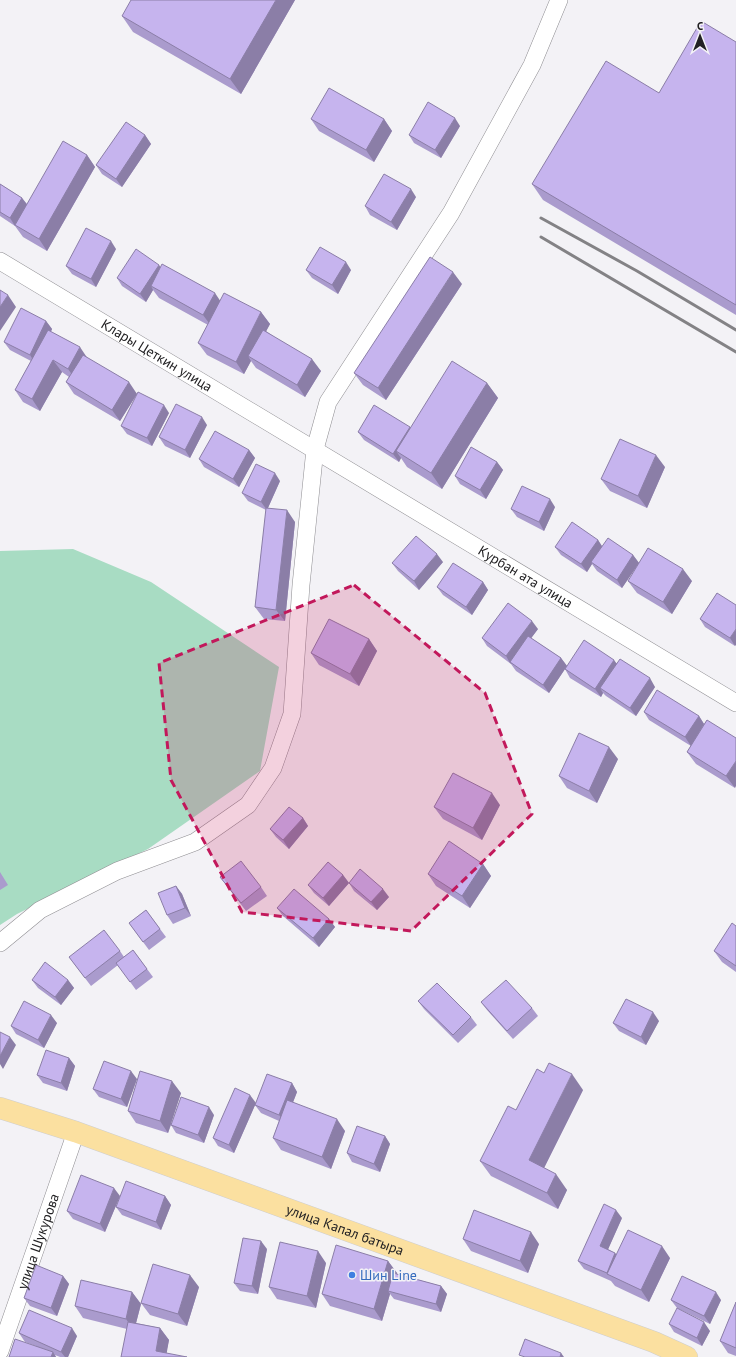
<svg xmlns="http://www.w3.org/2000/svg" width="736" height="1357" viewBox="0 0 736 1357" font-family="'PT Sans',sans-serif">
  <rect width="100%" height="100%" fill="#f3f2f6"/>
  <path fill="#a8dcc3" d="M73 549 151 582 279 667 260 771 148 849 17 914 0 925V551Z"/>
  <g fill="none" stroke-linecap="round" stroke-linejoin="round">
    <defs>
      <g id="minor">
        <path id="s1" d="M0 261 736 703"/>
        <path d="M0 943 40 910 117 871 195 842 248 805 273 768 292 714 301 585 315 449 328 402 451 213 532 65 559 0"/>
        <path id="s2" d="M0 1351 76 1132"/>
      </g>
      <g id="major">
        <path id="s3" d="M0 1108 76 1132 654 1342 687 1357"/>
      </g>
    </defs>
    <use href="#minor" stroke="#8f8e92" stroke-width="18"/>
    <use href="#major" stroke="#cececf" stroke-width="22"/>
    <use href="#minor" stroke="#fff" stroke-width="17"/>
    <use href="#major" stroke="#fbe0a0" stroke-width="21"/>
    <path stroke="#838285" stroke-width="3" d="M541 218 637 271 736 330
      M541 237 736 352"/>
  </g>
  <path fill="#aa9bcd" d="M295 0 241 94 133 32 122 16Z
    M736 42V315L543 200 532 184 659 93Z
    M311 119H384L392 131 374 162 319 131Z
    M460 126 441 158 414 143 409 135Z
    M145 135 151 144 122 187 102 174 96 165Z
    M87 155 95 167 47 251 23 237 15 226 0 216V184L22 198 27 204Z
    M416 197 397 230 370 215 365 206Z
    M116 249 96 287 72 274 66 266Z
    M161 267 220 301 261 312 270 324 266 331 321 371 305 397 256 368 251 361 244 374 207 355 198 343 208 325 159 298 153 290 146 302 122 286 117 278Z
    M306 270H351L338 294 312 278Z
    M462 284 386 400 363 385 354 373Z
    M46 321 52 329 51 332 137 394 120 421 74 394 66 382 69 377 62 372 40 411 23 402 15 390 31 361 10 350 4 342Z
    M487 383 498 398 442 489 407 467 401 458 399 462 364 440 358 432 410 428Z
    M169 413 152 446 127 434 121 426Z
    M207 425 190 458 165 446 159 437Z
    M249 450 255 458 239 487 204 467 199 459Z
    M497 462 503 470 486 499 460 484 455 476Z
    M665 467 647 508 610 491 601 479Z
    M280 481 268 508 295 522 285 621 264 619 255 607 266 510 248 501 242 493Z
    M555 507 544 531 517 517 511 509Z
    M598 540 602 546 633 555 639 563 622 588 597 571 592 564 587 572 561 555 555 547Z
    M443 562 419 590 398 571 392 563Z
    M628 581H692L672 614 637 593Z
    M483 582 488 590 472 615 443 595 437 587Z
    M717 593 735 646 705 627 700 619Z
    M538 629 531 638 561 658 567 666 549 693 516 671 511 664 487 646 482 638Z
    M369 639 377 651 359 686 319 665 311 653Z
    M617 663 655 687 636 716 606 696 603 693 601 697 570 678 565 669Z
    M644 712 699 716 704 724 707 720 735 788 696 764 687 752 691 746 649 720Z
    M618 759 597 803 567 788 559 776Z
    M500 805 482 840 443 819 434 807Z
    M303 818 308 826 289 849 276 837 270 829Z
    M483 864 491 876 470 908 436 886 428 874Z
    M0 872 8 885 0 890Z
    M343 875 349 883 329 906 314 893 308 885Z
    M220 877 261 887 267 896 246 911Z
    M349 883 389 897 377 910 354 891Z
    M176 886 182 894 191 916 173 924 167 915Z
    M277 908 329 919 335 927 319 947 283 916Z
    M146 910 166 937 149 950 129 923Z
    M736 926V972L722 962 714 951Z
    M133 950 153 977 136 990 118 965 91 986 69 957 120 951 124 957Z
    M32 980H68L74 988 61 1005 38 988Z
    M418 1001 471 1017 477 1025 458 1043 424 1009Z
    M481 1002 532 1008 538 1016 513 1039 487 1010Z
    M659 1021 646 1045 619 1031 613 1023Z
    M57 1023 44 1048 16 1034 11 1026Z
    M69 1058 75 1066 67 1091 43 1083 37 1075Z
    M137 1079 127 1107 99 1097 93 1089Z
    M292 1083 297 1092 293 1102 345 1131 331 1169 281 1150 273 1138 279 1121 261 1113 255 1105 234 1153 218 1146 213 1138 256 1103Z
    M583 1090 544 1168 567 1190 558 1209 491 1176 480 1161 516 1110Z
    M181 1093 171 1123 214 1115 204 1143 176 1133 171 1125 168 1133 136 1123 128 1111Z
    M385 1136 390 1144 380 1172 352 1162 347 1153Z
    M120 1196 105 1232 73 1219 67 1211Z
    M165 1196 171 1205 161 1230 122 1215 116 1207Z
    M622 1218 608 1249 616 1254 670 1258 649 1302 615 1286 611 1281 584 1269 578 1261Z
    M463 1239 539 1244 528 1273 471 1251Z
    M267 1249 258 1294 240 1291 234 1283Z
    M388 1261 397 1273V1274L441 1286 447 1294 441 1312 394 1299 390 1294 382 1321 330 1306 322 1294Z
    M326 1263 316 1308 277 1299 269 1287Z
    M63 1276 69 1284 57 1316 30 1306 24 1298Z
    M199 1287 187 1326 150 1315 141 1303Z
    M132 1292 141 1304 136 1323 160 1328 169 1340 166 1353 121 1357 127 1329 83 1318 75 1306Z
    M671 1300H721L710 1324 677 1308Z
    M736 1302V1356L728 1353 720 1341Z
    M669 1324 710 1331 702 1346 674 1332Z
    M19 1333 77 1336 68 1357H60L55 1355 56 1357H9L36 1346 25 1342Z"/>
  <path fill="#8b7ea7" d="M276 0H295L241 94 230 79Z
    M455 118 460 126 441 158 435 150Z
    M384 119 392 131 374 162 366 150Z
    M145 135 151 144 122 187 116 179Z
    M87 155 95 167 47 251 39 239Z
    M411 189 416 197 397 230 391 222Z
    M22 198 28 206 15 225V226L10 218Z
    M111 241 116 249 96 287 91 279Z
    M346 262 351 270 338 294 332 285Z
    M159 265 165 273 151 286 153 290 146 302 140 294Z
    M453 272 462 284 386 400 378 388Z
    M215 293 223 305 212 327 203 315Z
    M8 295 16 307 0 331V307Z
    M261 312 270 324 252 358 248 356 251 361 244 374 236 362Z
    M46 321 52 329 35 363 30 355Z
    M80 347 88 359 76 380 68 369Z
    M312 359 321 371 305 397 297 385Z
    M53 360 62 372 40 411 32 399Z
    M129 382 137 394 120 421 112 410Z
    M487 383 498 398 442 489 431 473Z
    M164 405 169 413 152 446 147 438Z
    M202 417 207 425 190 458 185 450Z
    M410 427 416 435 396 451 401 458 399 462 393 454Z
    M249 450 255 458 239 487 233 479Z
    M656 455 665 467 647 508 638 496Z
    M497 462 503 470 486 499 480 490Z
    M275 473 280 481 267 510 261 502Z
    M550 499 555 507 544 531 539 522Z
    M287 510 295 522 285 621 276 610Z
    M598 540 603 548 591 562 592 564 587 572 581 564Z
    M437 554 443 562 419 590 414 581Z
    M633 555 639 563 622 588 617 580Z
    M683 569 692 581 672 614 663 602Z
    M483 582 488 590 472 615 466 607Z
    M532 621 538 629 512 664 510 663 506 656Z
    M736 629V645L735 646 730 638Z
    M369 639 377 651 359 686 350 674Z
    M561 658 567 666 549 693 543 685Z
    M614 660 620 668 600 688 603 693 601 697 595 689Z
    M650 678 655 687 636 716 630 708Z
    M699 716 704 724 691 746 685 737Z
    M609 747 618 759 597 803 589 791Z
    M736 761V786L735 788 726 776Z
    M492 793 500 805 482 840 473 828Z
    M303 818 308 826 289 849 283 840Z
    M483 864 491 876 470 908 462 896Z
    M343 875 349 883 329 906 323 898Z
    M176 886 182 894 191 916 185 908Z
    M383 889 389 897 377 910 371 902Z
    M329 919 335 927 319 947 313 938Z
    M68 980 74 988 61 1005 55 997Z
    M653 1012 659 1021 646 1045 641 1037Z
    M51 1015 57 1023 44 1048 38 1040Z
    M10 1037 16 1045 3 1069 0 1064V1056Z
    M69 1058 75 1066 67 1091 61 1083Z
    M131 1071 137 1079 127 1107 121 1099Z
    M572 1074 583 1090 540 1176 529 1160Z
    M172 1081 181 1093 168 1133 160 1121Z
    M292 1083 297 1092 285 1123 279 1115Z
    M250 1095 256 1103 234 1153 229 1145Z
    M209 1107 214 1115 204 1143 198 1135Z
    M337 1119 345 1131 331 1169 322 1157Z
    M385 1136 390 1144 380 1172 374 1164Z
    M556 1174 567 1190 558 1209 547 1193Z
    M114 1188 120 1196 105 1232 100 1224Z
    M165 1196 171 1205 161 1230 156 1222Z
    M616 1210 622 1218 606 1254 600 1246Z
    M531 1232 539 1244 528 1273 520 1261Z
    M261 1241 267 1249 258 1294 252 1286Z
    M662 1246 670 1258 649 1302 641 1290Z
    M318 1251 326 1263 316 1308 307 1296Z
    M615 1253 621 1261 608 1275 607 1273Z
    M388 1261 397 1273 391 1292 388 1291 390 1294 382 1321 374 1309Z
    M190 1275 199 1287 187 1326 178 1314Z
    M63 1276 69 1284 57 1316 51 1308Z
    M441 1286 447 1294 441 1312 436 1304Z
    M132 1292 141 1304 134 1331 126 1319Z
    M716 1292 721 1300 710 1324 704 1316Z
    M704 1322 710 1331 702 1346 697 1338Z
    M72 1328 77 1336 68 1357H65L61 1352Z
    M160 1328 169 1340 166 1357 156 1351Z
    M53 1352 56 1357H51Z
    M561 1353 564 1357H560Z"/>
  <path fill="#c6b4ee" stroke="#8b7ea7" d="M131 0H276L230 79 122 16Z
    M701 21 736 42V305L532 184 606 61 659 93Z
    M329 88 384 119 366 150 311 119Z
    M428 102 455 118 435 150 409 135Z
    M126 122 145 135 116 179 96 165Z
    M63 141 87 155 39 239 15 225Z
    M384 174 411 189 391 222 365 206Z
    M0 184 22 198 10 218 0 212Z
    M86 228 111 241 91 279 66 266Z
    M320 247 346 262 332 285 306 270Z
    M136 249 159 265 140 294 117 278Z
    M430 257 453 272 378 388 354 373Z
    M162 264 215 293 203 315 151 286Z
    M0 290 8 295 0 307Z
    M224 293 261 312 236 362 198 343Z
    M21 308 46 321 30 355 4 342Z
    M48 330 80 347 68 369 53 360 32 399 15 390Z
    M263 330 312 359 297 385 248 356Z
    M83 355 129 382 112 410 66 382Z
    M452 361 487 383 431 473 396 451Z
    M138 392 164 405 147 438 121 426Z
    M176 404 202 417 185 450 159 437Z
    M374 405 410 427 393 454 358 432Z
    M215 431 249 450 233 479 199 459Z
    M620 439 656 455 638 496 601 479Z
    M471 447 497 462 480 490 455 476Z
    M256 464 275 473 261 502 242 493Z
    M522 486 550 499 539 522 511 509Z
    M266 508 287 510 276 610 255 607Z
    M572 522 598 540 581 564 555 547Z
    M416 536 437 554 414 581 392 563Z
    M608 538 633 555 617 580 591 562Z
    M648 548 683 569 663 602 628 581Z
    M453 563 483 582 466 607 437 587Z
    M717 593 736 605V629L730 638 700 619Z
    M508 603 532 621 506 656 482 638Z
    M329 619 369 639 350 674 311 653Z
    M528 636 561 658 543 685 510 662Z
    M584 640 614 660 595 689 565 669Z
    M620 659 650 678 630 708 600 688Z
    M657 690 699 716 685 737 644 712Z
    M707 720 736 738V761L726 776 687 752Z
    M579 733 609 747 589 791 559 776Z
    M453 773 492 793 473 828 434 807Z
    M289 807 303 818 283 840 270 829Z
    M449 841 483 864 462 896 428 874Z
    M241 861 261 887 241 903 220 877Z
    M328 862 343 875 323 898 308 885Z
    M360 869 383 889 371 902 349 883Z
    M176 886 185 908 167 915 158 893Z
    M294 889 329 919 313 938 277 908Z
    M146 910 160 929 143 942 129 923Z
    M732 923 736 926V966L714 951Z
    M104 930 120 951 85 978 69 957Z
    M133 950 147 969 130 982 116 963Z
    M45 962 68 980 55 997 32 980Z
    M506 980 532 1008 507 1031 481 1002Z
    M437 983 471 1017 453 1035 418 1001Z
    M626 999 653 1012 641 1037 613 1023Z
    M24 1001 51 1015 38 1040 11 1026Z
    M0 1032 10 1037 0 1056Z
    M46 1050 69 1058 61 1083 37 1075Z
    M104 1061 131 1071 121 1099 93 1089Z
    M549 1063 572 1074 529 1160 556 1174 547 1193 480 1161 508 1106 516 1110 537 1069 544 1073Z
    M140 1071 172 1081 160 1121 128 1111Z
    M267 1074 292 1083 279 1115 255 1105Z
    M235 1088 250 1095 229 1145 213 1138Z
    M181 1097 209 1107 198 1135 171 1125Z
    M287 1100 337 1119 322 1157 273 1138Z
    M357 1126 385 1136 374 1164 347 1153Z
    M81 1175 114 1188 100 1224 67 1211Z
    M126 1181 165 1196 156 1222 116 1207Z
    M604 1204 616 1210 600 1246 615 1253 607 1273 578 1261Z
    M474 1210 531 1232 520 1261 463 1239Z
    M628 1230 662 1246 641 1290 607 1274Z
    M243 1238 261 1241 252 1286 234 1283Z
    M280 1242 318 1251 307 1296 269 1287Z
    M336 1245 388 1261 374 1309 322 1294Z
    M153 1264 190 1275 178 1314 141 1303Z
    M36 1265 63 1276 51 1308 24 1298Z
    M393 1273 441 1286 436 1304 388 1291Z
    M682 1276 716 1292 704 1316 671 1300Z
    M81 1280 132 1292 126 1319 75 1306Z
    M736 1302V1348L720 1341Z
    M677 1308 704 1322 697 1338 669 1324Z
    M29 1310 72 1328 61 1352 19 1333Z
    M128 1322 160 1328 156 1351 187 1357H121Z
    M15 1339 53 1352 51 1357H9Z
    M525 1339 561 1353 560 1357H525L519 1355Z"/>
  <path fill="#c2185b" fill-opacity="0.2" stroke="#c2185b" stroke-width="3" stroke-dasharray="8 5" stroke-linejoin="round" d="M354 585 485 693 532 814 411 931 242 912 171 780 159 663Z"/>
  <circle fill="#3f7fe0" stroke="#f3f2f6" stroke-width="1.5" cx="352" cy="1275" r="4"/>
  <g text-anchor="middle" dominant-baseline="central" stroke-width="3" stroke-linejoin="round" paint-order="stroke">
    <g font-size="14" fill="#222123" stroke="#f3f2f6">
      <text stroke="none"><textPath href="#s1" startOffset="183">Клары Цеткин улица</textPath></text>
      <text stroke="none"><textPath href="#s1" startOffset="613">Курбан ата улица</textPath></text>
      <text stroke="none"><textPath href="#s3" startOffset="366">улица Капал батыра</textPath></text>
      <text stroke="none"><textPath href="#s2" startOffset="116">улица Шукурова</textPath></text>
    </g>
    <g font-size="14" fill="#366cbe" stroke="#f3f2f6" text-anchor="start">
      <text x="360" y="1275">Шин Line</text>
    </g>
  </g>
  <g transform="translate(700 36)" stroke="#f3f2f6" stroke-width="3" paint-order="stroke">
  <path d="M0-3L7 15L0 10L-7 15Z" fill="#222123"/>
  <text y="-6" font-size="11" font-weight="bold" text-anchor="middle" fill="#222123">С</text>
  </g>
</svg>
